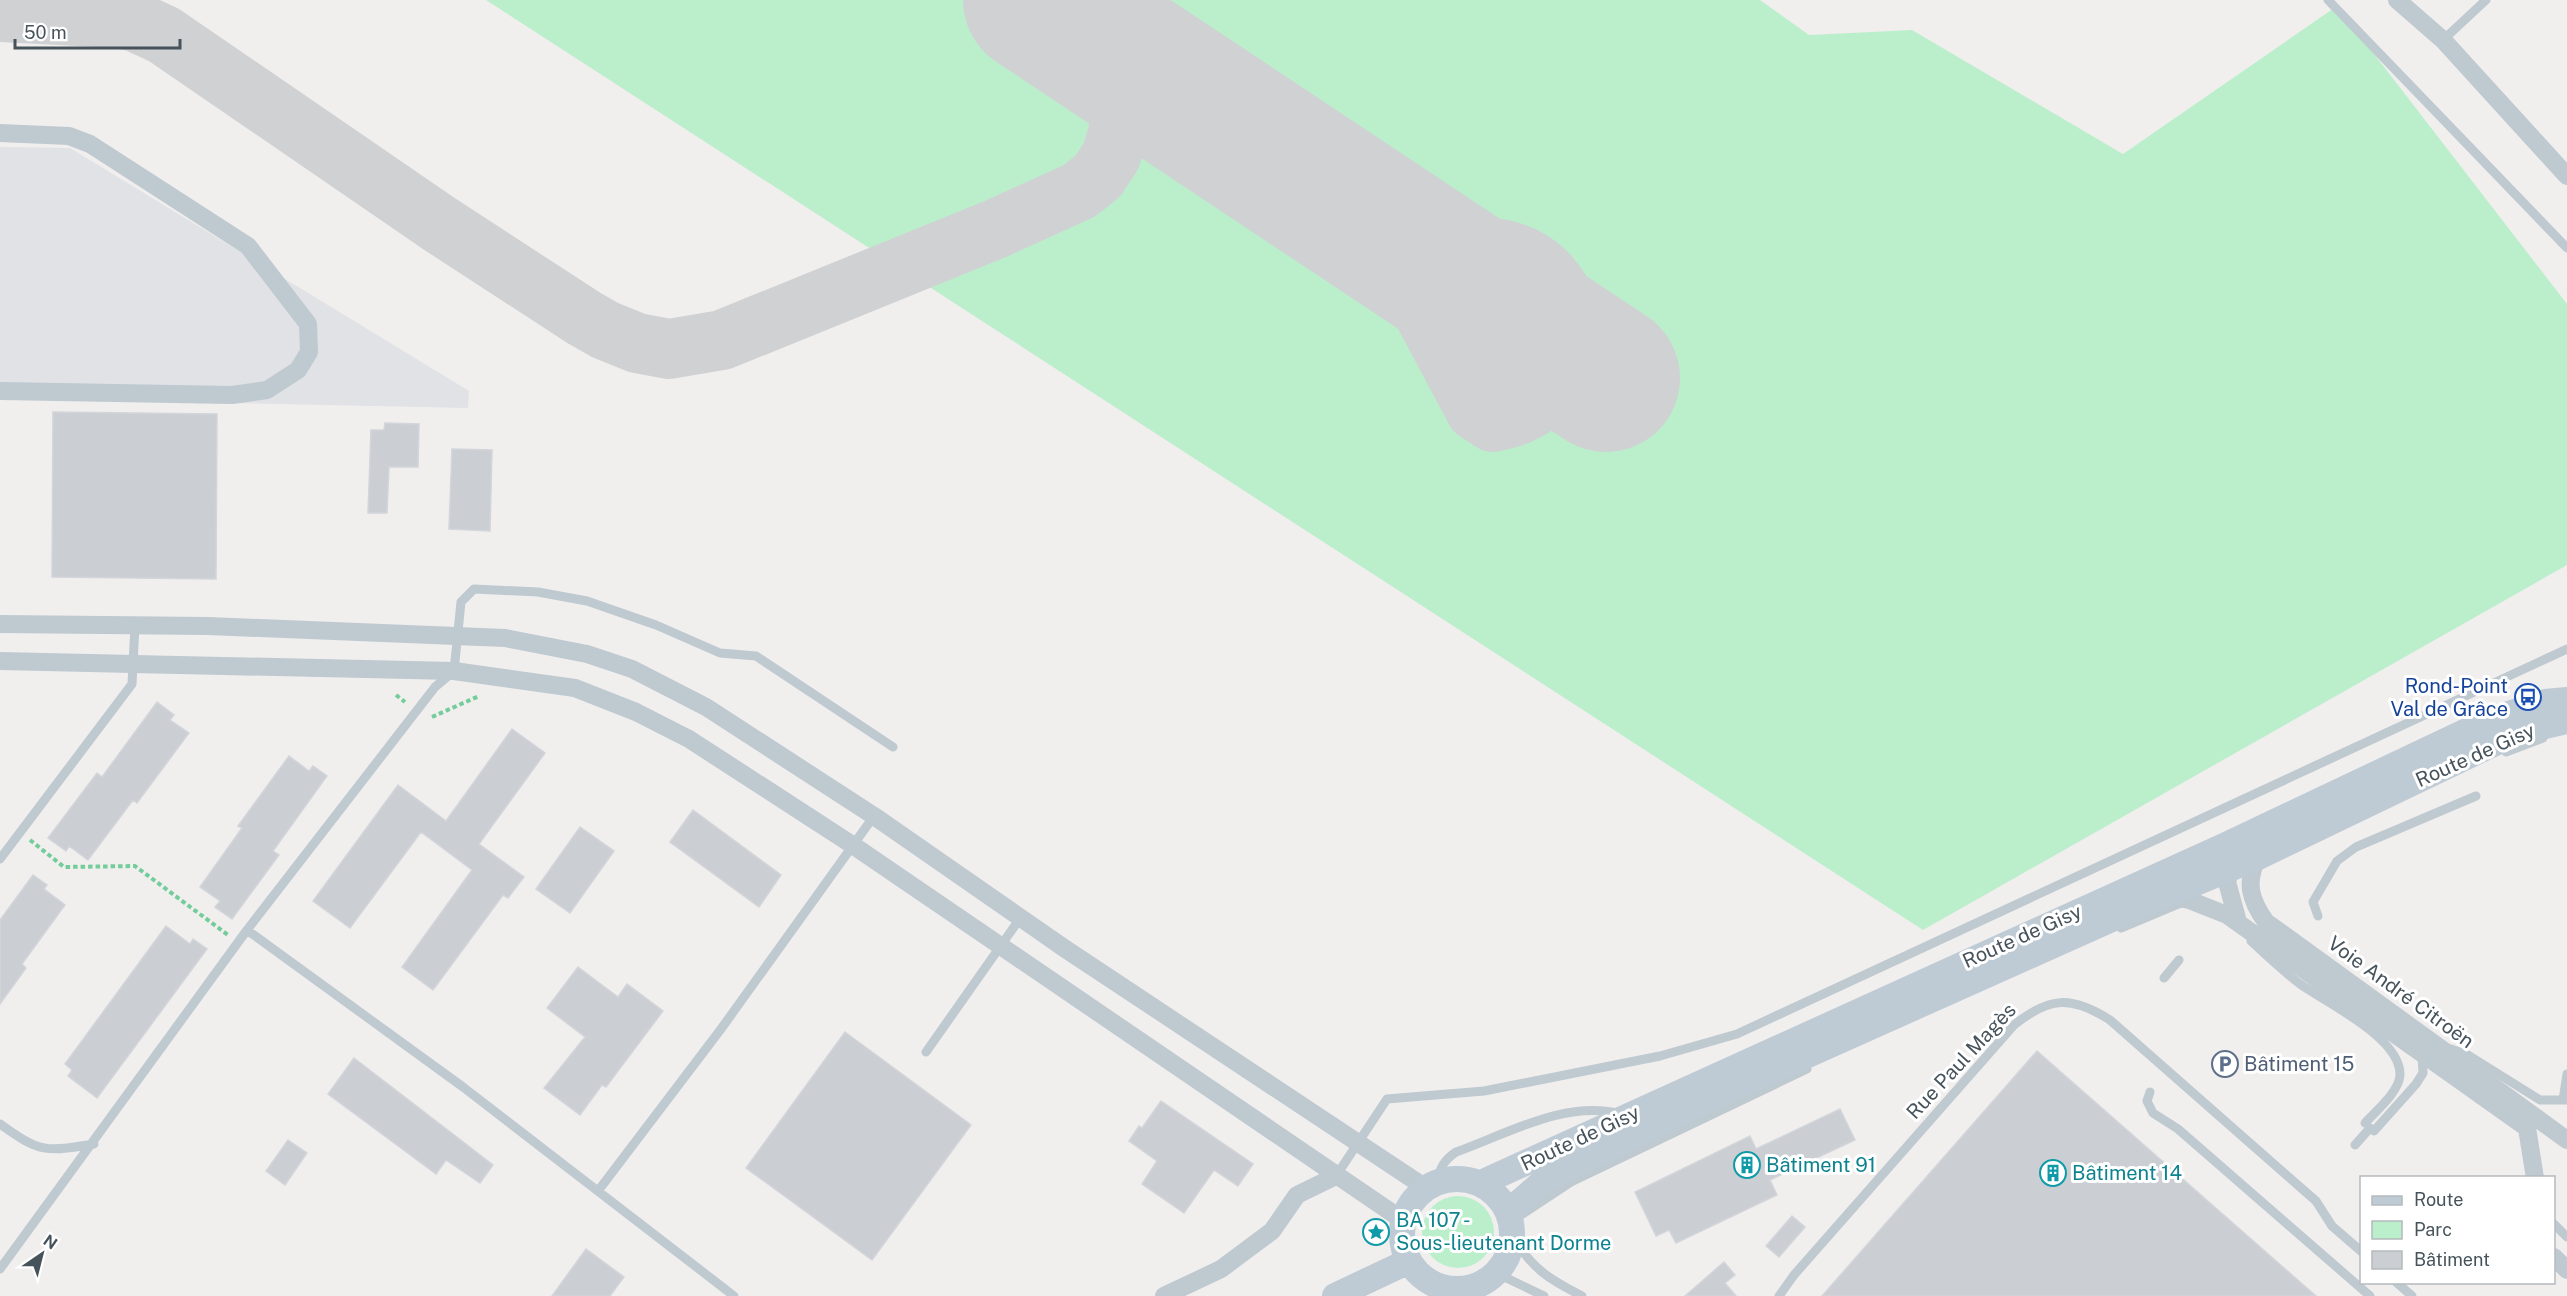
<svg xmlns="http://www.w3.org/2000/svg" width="2567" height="1296" viewBox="0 0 2567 1296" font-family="'Public Sans',sans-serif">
  <rect width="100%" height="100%" fill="#f1eeee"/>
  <path fill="#e0e2e6" d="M0 147 70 148 469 391 468 408 0 398Z"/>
  <path fill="#bbefcc" d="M486 0H1760L1809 35 1912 30 2123 154 2337 6 2567 304V565L1923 930Z
    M1422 1232a36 36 0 1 1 72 0a36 36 0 1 1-72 0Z"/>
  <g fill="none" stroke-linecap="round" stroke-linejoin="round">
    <path stroke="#d0d1d3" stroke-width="60" d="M0 12 117 18 136 22 164 35 441 225 584 318 605 330 637 343 669 349 722 340 993 230 1079 191 1098 176 1111 156 1119 130 1118 99 1110 75 1089 45 1062 17
      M1377 226 1476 411 1493 422C1604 403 1593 257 1490 248 1471 247 1451 257 1433 264"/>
    <path stroke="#d0d1d3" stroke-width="148" d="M1037 0 1606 378"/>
  </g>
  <path fill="#cbced3" stroke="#d2d5da" stroke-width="1.5" d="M53 412 217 414 216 579 52 577Z
    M385 423 419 424 418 467H389L387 513H368L371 430H384Z
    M452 449 492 450 490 531 449 529Z
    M157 702 174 715 170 720 189 733 137 803 133 800 88 860 69 846 66 851 48 838 97 773 102 777Z
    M512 729 545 753 479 844 524 877 508 898 503 895 433 990 402 967 472 870 421 832 350 928 313 901 398 785 446 821Z
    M289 756 309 771 313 766 327 776 273 851 279 855 232 919 215 907 220 901 200 887 242 828 238 826Z
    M693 810 781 875 759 907 670 842Z
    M580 827 614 851 570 913 536 889Z
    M33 875 47 885 44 889 65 905 22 964 26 968 0 1004V920Z
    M166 926 190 944 193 939 207 949 97 1098 68 1076 72 1070 65 1064Z
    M578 967 618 997 627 984 663 1011 606 1087 602 1085 580 1115 544 1088 585 1037 547 1008Z
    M845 1032 971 1125 872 1260 746 1168Z
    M2037 1051 2316 1296H1822Z
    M354 1058 493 1165 480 1183 446 1160 436 1174 328 1094Z
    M1161 1101 1253 1164 1238 1186 1214 1170 1184 1213 1142 1184 1157 1161 1129 1141 1139 1126 1142 1128Z
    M1840 1109 1855 1140 1770 1180 1777 1195 1676 1243 1669 1230 1656 1236 1635 1192 1750 1136 1756 1149Z
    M288 1140 307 1153 285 1185 266 1171Z
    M1792 1216 1805 1227 1779 1257 1766 1246Z
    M586 1249 624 1277 610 1296H552Z
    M1724 1262 1735 1275 1725 1283 1736 1296H1685Z"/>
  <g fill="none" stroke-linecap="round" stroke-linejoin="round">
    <path stroke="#73cd9b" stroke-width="4" stroke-dasharray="4.5 3" stroke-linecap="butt" d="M396 695 405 702
      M432 717 479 696
      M30 840 64 867 135 866 228 935"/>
    <path stroke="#bec9d0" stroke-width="9" d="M2328 0 2567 248
      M2443 40 2486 0
      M2506 752 2543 738
      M0 859 132 684 135 625
      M2318 916 2313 902 2337 861 2356 847 2476 796
      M2121 928 2183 902
      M247 930 463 1087 734 1296
      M2251 941C2267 956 2283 971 2300 984 2327 1003 2401 1038 2400 1075 2399 1092 2376 1111 2365 1123
      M2164 978 2179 960
      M2451 1049 2468 1055 2540 1100H2567
      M926 1052 1021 917
      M2150 1092 2147 1101 2153 1113 2178 1129 2370 1296
      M2563 1100 2567 1074
      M0 1124C40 1153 46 1152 94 1144
      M2374 1131 2416 1084 2423 1073 2422 1055
      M2355 1145 2370 1128
      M1336 1176 1387 1099 1484 1091 1660 1056 1737 1034 2567 649
      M1437 1183C1440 1168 1443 1161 1456 1152 1507 1134 1566 1099 1621 1114
      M598 1191 721 1029 874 816
      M1521 1215 1571 1182 1807 1069
      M2554 1224 2567 1237
      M1513 1238C1534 1270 1549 1279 1582 1296
      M0 1269 247 930 435 687 454 671 461 602 474 589 538 592 587 601 656 625 720 653 756 656 893 747
      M1496 1273 1544 1296
      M2396 1282 2412 1296
      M1779 1296 1794 1275 2014 1025C2050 996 2072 996 2110 1020L2316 1201 2332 1226 2362 1252"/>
    <path stroke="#bec9d0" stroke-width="18" d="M2397 0 2443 40 2567 176
      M0 133 69 136 90 144 248 246 308 324 309 352 298 370 267 390 232 395 0 391
      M0 624 208 626 505 638 587 654 632 669 706 707 874 816 1064 948 1426 1188
      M0 661 454 671 575 688 636 712 689 739 854 846 1404 1221
      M2258 857C2245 882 2250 900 2266 922L2567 1140
      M2233 861 2227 882 2238 922
      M2169 896 2189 900 2227 915 2527 1128 2535 1178
      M2554 1257 2567 1270
      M1164 1296 1221 1269 1272 1231 1297 1195 1336 1176"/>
    <path stroke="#becbd5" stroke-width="26" d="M1402 1234a55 55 0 1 1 110 0a55 55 0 1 1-110 0Z
      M1481 1183 2226 845 2490 720 2545 702 2567 700
      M1508 1212 1545 1180 1727 1091 2150 902 2258 857 2518 732 2567 721
      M1335 1296 1409 1261"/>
  </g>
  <defs>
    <symbol id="bus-ring" viewBox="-11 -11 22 22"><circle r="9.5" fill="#fff" stroke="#1a4fb4" stroke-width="1.5"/><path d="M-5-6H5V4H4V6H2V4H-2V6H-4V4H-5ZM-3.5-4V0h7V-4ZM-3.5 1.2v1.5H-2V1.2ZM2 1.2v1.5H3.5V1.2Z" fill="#1a4fb4"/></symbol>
    <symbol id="parking-ring" viewBox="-11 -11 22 22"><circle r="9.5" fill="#fff" stroke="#5c6f8a" stroke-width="1.5"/><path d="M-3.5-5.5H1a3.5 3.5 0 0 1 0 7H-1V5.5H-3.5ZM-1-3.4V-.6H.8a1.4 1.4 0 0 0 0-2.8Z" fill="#5c6f8a"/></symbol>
    <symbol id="building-ring" viewBox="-11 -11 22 22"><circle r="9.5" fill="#fff" stroke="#0f9aa8" stroke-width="1.5"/><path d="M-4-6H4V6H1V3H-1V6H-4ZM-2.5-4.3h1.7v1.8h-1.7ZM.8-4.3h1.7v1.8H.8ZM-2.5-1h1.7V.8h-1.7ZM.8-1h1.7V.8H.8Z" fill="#0f9aa8"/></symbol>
    <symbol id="sight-ring" viewBox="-11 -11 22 22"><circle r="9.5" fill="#fff" stroke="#0f9aa8" stroke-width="1.5"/><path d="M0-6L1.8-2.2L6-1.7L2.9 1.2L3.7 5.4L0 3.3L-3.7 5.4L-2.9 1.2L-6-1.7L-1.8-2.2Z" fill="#0f9aa8"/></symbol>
  </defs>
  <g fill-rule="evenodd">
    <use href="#bus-ring" x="2513" y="682" width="30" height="30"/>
    <use href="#parking-ring" x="2210" y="1049" width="30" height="30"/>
    <use href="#building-ring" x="1732" y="1150" width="30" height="30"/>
    <use href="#building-ring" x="2038" y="1158" width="30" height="30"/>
    <use href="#sight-ring" x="1361" y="1217" width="30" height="30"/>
  </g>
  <g text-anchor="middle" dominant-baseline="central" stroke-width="6" stroke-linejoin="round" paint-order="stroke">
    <g font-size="20" fill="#164399" stroke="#fff" text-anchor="end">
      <text x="2508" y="686">Rond-Point<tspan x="2508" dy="23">Val de Grâce</tspan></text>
    </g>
    <g font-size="20" fill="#46535b" stroke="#fff">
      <text transform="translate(2475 755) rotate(-24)">Route de Gisy</text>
      <text transform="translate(2022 936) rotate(-24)">Route de Gisy</text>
      <text transform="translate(2401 992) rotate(36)">Voie André Citroën</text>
      <text transform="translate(1961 1061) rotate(-47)">Rue Paul Magès</text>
      <text transform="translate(1580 1138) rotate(-25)">Route de Gisy</text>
    </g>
    <g font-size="20" fill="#4e5e75" stroke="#fff" text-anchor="start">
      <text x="2244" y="1064">Bâtiment 15</text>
    </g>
    <g font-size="20" fill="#0d838f" stroke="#fff" text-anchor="start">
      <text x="1766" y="1165">Bâtiment 91</text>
      <text x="2072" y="1173">Bâtiment 14</text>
      <text x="1396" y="1220">BA 107 -<tspan x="1396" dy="23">Sous-lieutenant Dorme</tspan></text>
    </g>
  </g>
  <rect x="2360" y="1176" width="195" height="108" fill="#ffffff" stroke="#b5babd" stroke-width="1.5"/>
  <rect x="2372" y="1196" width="30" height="9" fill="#becbd5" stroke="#b5babd" stroke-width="1.5"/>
  <text x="2414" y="1206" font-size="18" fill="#46535b">Route</text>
  <rect x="2372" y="1221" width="30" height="18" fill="#bbefcc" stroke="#b5babd" stroke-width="1.5"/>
  <text x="2414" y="1236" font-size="18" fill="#46535b">Parc</text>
  <rect x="2372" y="1251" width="30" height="18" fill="#cbced3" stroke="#b5babd" stroke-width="1.5"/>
  <text x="2414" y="1266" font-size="18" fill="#46535b">Bâtiment</text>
  <g transform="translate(42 1254) rotate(35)" stroke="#ffffff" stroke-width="4.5" paint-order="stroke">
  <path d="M0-4.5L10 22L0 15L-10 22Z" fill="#46535b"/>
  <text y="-9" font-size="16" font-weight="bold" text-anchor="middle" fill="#46535b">N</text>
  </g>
  <path d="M15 39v9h165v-9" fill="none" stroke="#46535b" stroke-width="3"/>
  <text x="24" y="39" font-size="18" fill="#46535b" stroke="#ffffff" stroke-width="4.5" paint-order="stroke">50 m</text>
</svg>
